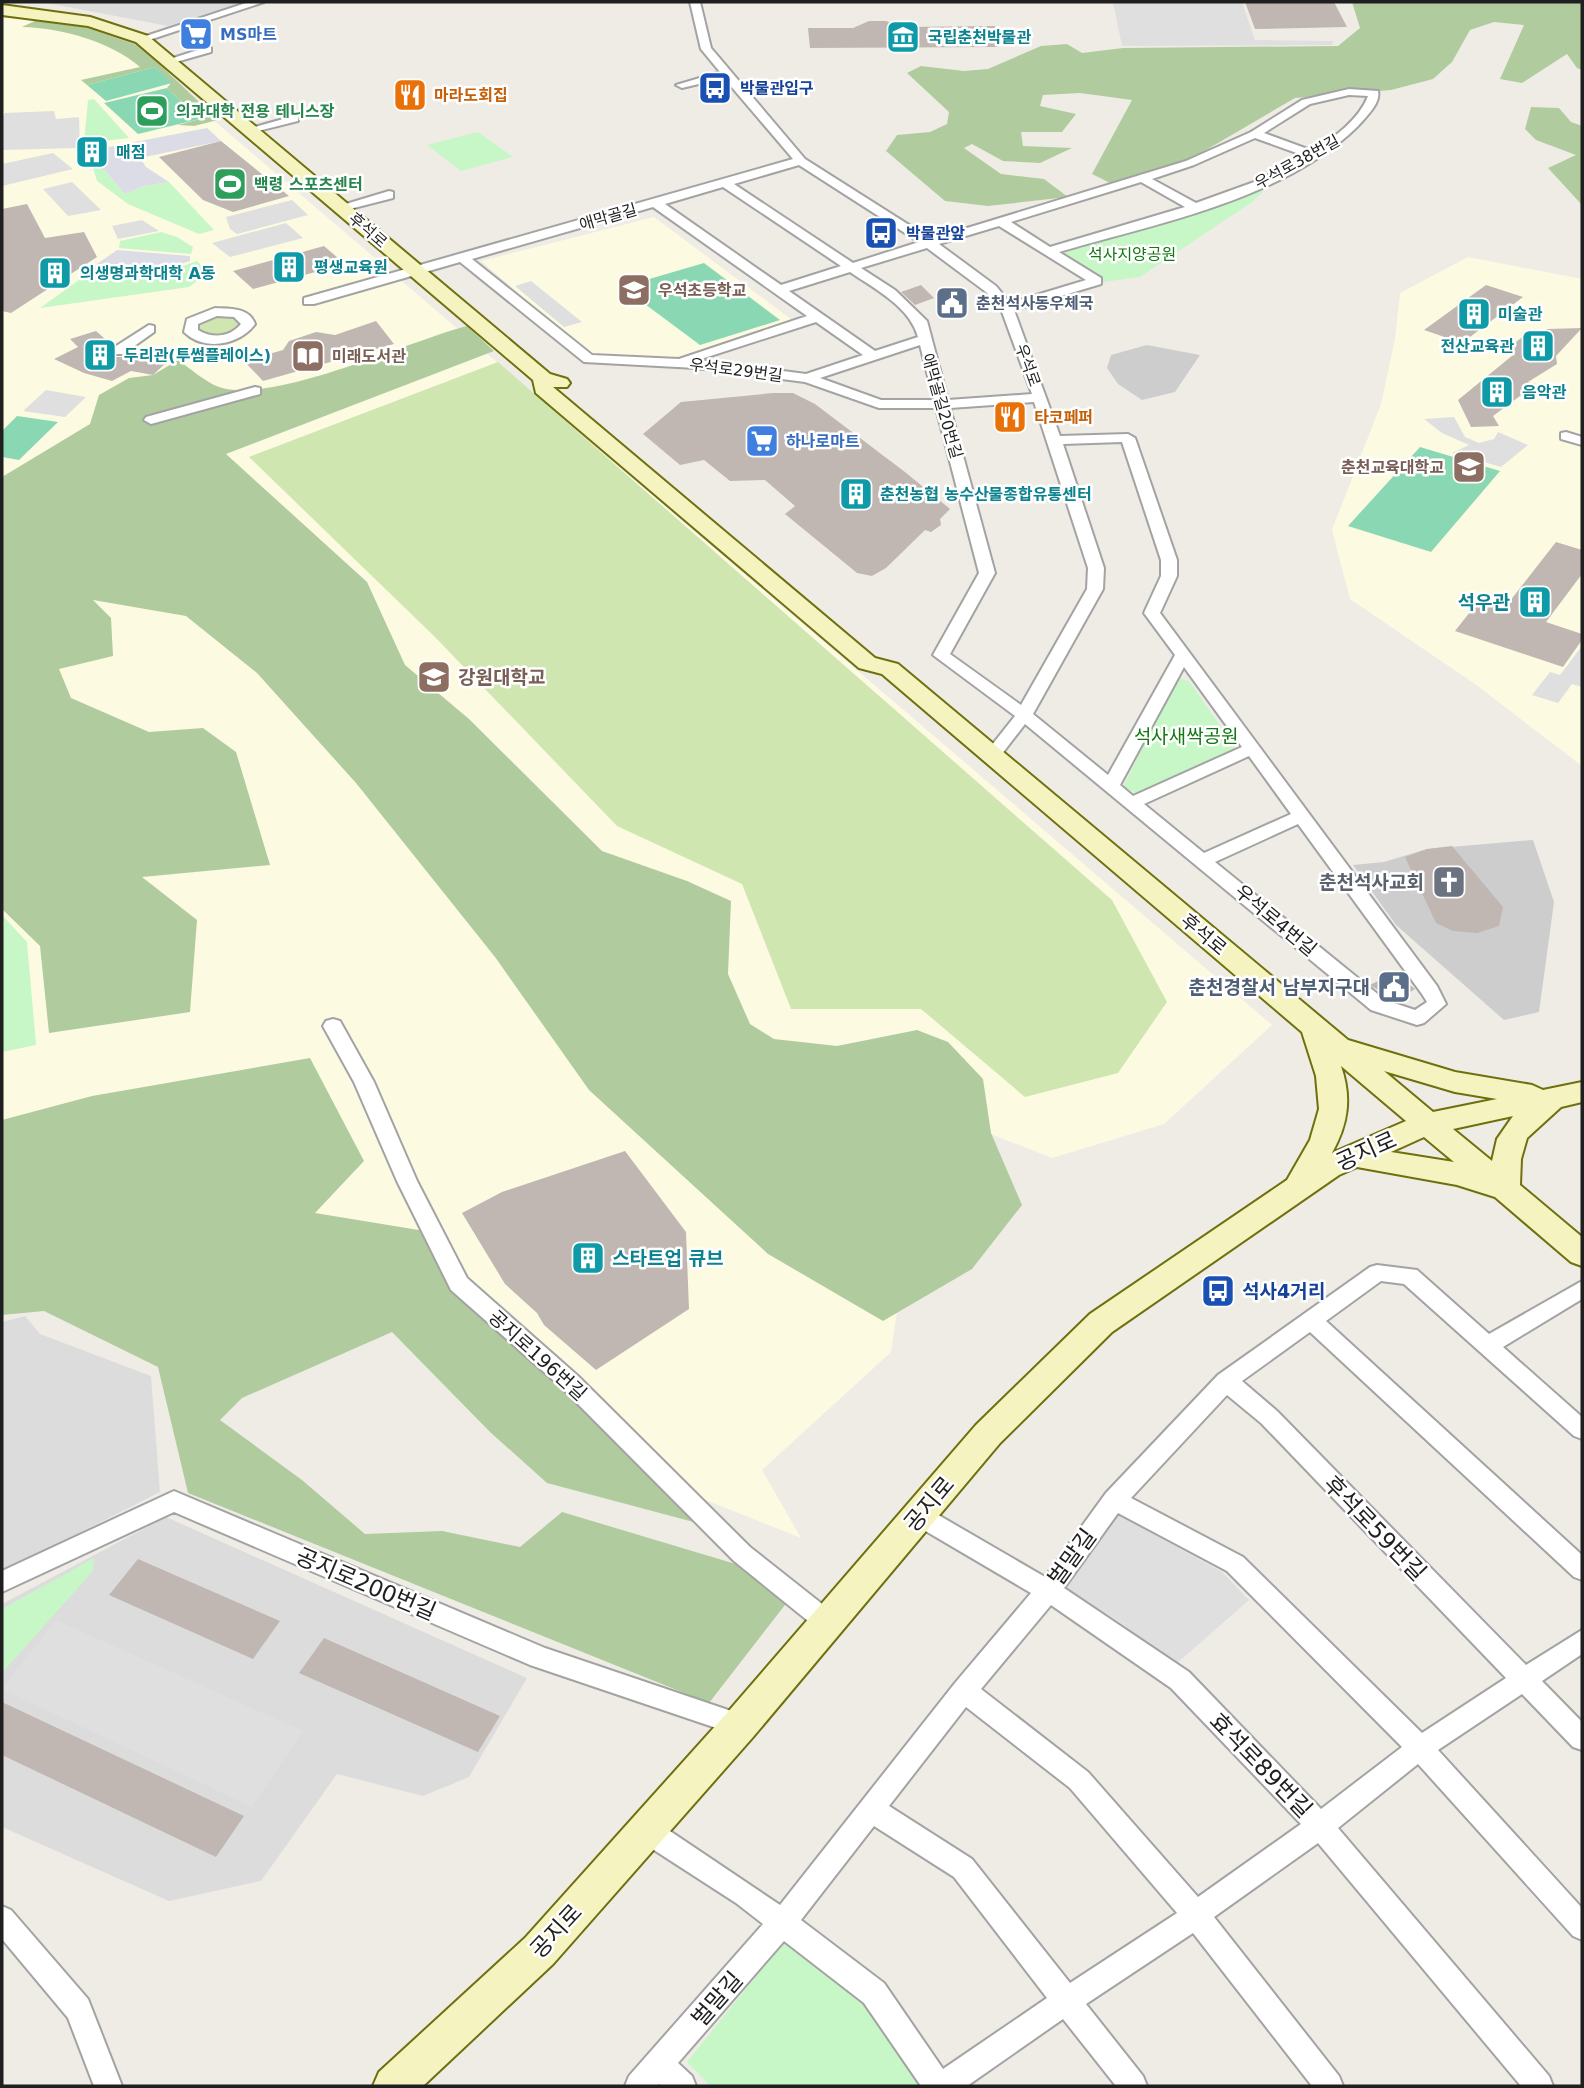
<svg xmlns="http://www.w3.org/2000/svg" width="1584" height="2088" viewBox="0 0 1584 2088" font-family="'DejaVu Sans','Noto Sans KR',sans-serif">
  <rect width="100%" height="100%" fill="#efece6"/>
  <path fill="#dddcdd" d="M42 2H242L168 26Z
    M25 1316 40 1334 151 1376 160 1492 2 1572V1322Z
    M166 1517 527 1678 469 1777 423 1796 337 1774 261 1881 169 1901 2 1827V1604Z"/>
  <path fill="#fdfae2" d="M2 17 39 21 135 53 1272 1025 1164 1124 1052 1158 968 1125 902 1278 891 1352 762 1470 801 1538 606 1460 333 1267 2 1283Z
    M654 217 792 320 671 361 593 357 481 261Z
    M1468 257 1582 279V766L1475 684 1350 599 1332 530 1381 404 1395 339 1400 293Z"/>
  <path fill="#cdcdcd" d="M1147 345 1200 355 1175 392 1142 400 1118 384 1107 368 1111 355Z
    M1533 840 1554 902 1539 1012 1504 1020 1396 925 1353 865 1384 862 1427 849Z"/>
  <path fill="#cfe6b0" d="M231 314 245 321C230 333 215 343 197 329L198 322 208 316Z
    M498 362 1112 900 1167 1002 1118 1073 1025 1097 921 1009H791L742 884 617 826 435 637 249 457Z"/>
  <path fill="#b0cc9e" d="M1352 2H1582V70L1577 68 1567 54 1522 83 1500 79 1524 25 1494 22 1470 30 1452 62 1433 79 1391 90 1295 98 1194 157 1110 183 1092 174 1132 100 1080 93 1043 95 1040 106 1076 114 1062 132H1021L1023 146 1072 148 1040 163 1003 161 972 144 964 148 1001 174 1044 179 1068 197 988 206 945 201 886 151 897 135 930 132 947 124 949 112 907 73 921 66 964 71 988 69 1041 46 1067 44 1082 53 1123 48 1338 46 1360 28Z
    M39 19 76 24 140 46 214 116 222 119 194 126 178 125 200 119 167 88 171 83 155 67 87 85 81 80 140 67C110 41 61 28 22 27Z
    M1531 107 1559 108 1571 122 1582 126V205L1548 168 1576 155 1536 140 1525 129Z
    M467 326 494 351 226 454 367 582 405 665 469 719 602 851 687 881 731 901 728 974 750 1024 774 1039 837 1046 917 1030 948 1042 983 1079 991 1133 1022 1205 972 1269 883 1321 768 1254 589 1090 495 957 356 783 257 673 186 616 93 600 111 618 113 656 59 669 71 698 149 732 203 728 236 752 270 865 142 877 197 920 190 1012 49 1033 40 946 2 909V477L90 424 99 395 129 378 153 375 178 360C190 368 205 382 219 387 273 405 408 341 467 326Z
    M310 1058 364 1161 315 1213 437 1233 468 1277 735 1533 547 1483 490 1432 392 1332 242 1398 220 1420 302 1480 365 1534 442 1531 520 1547 562 1512 766 1573 795 1592 709 1703 188 1493 158 1367 44 1311 2 1315V1120L92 1096Z"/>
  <path fill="#c7f6c7" d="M94 99 129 138 84 143 88 100Z
    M478 132 513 157 461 171 427 145Z
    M88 151 125 194 144 186 169 182 214 230 199 234 128 204 97 181Z
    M1266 188 1252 202 1140 277 1103 282 1062 255 1063 251Z
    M161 232 177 237 193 247 191 254 119 248 120 241Z
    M197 261 208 273 189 287 40 308 86 275 146 279Z
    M1177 678 1189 681 1237 750 1140 795 1123 787Z
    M2 915 27 942 36 1045 2 1052Z
    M94 1558 93 1571 2 1673V1609Z
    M792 1931 886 2013 924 2086H710L687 2062Z"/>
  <path fill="#8ad8b3" d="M155 67 172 83 106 101 87 85Z
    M167 88 200 119 138 134 104 103Z
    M704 263 780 320 700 345 622 287Z
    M17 416 58 422 19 460 2 457V431Z
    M1420 447 1500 471 1431 552 1348 526Z"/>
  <path fill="#dfdfdf" d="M1113 2H1242L1255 40 1333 41 1332 45 1122 46Z
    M54 111 56 119 79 117 80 148 2 150V118L5 113Z
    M53 153 73 169 2 186V164Z
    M72 182 101 210 68 216 43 189Z
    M292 200 308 215 237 234 230 229 226 217Z
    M142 220 159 231 118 239 112 226Z
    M286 223 303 238 230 257 212 243Z
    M531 281 582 322 564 327 515 286Z
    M46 390 86 397 65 417 23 411Z
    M1454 417 1465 437 1479 443 1494 439 1498 432 1528 445 1501 467 1452 453 1469 445 1442 433 1424 419Z
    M1582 646V687L1572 684 1558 703 1532 695 1550 672 1560 675Z
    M1115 1513 1222 1572 1249 1600 1175 1665 1120 1622 1059 1584Z
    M56 1620 303 1731 252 1807 2 1689Z"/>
  <path fill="#dbdce5" d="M207 128 221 141 140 158 146 167 169 182 144 186 125 194 88 151Z
    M117 250 190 256V261L142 277 84 273Z"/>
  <path fill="#c0b7b3" d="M1245 2H1334L1347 27 1255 29Z
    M886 21 903 27 995 26 999 47 810 48 808 28H853L869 21Z
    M221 141 289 196 233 212 203 200 159 157Z
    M27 204 45 238 84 232 97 257 11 313 2 311V209Z
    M324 246 345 264 253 289 233 271Z
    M921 285 934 298 915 305 901 292Z
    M1486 285 1523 297 1462 343 1424 330Z
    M376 321 394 344 263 381 244 361 283 350 289 341 316 332 335 335Z
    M1582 328 1556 356 1557 364 1528 382 1536 384 1493 416 1499 426 1471 427 1458 400 1513 355 1503 352 1529 332 1540 335 1547 329Z
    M96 331 112 345 110 354 113 357H123L129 353 169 360 153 375 131 371 112 381 84 373 54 359 78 347 70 339Z
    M773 393H793L815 404 905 472 950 509 940 519 941 525 931 532 925 530 886 568 872 576 857 573 785 514 795 506 765 480 730 481 704 460 680 465 643 434 681 402Z
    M1556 542 1582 550V574L1546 622 1582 634V640L1563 667 1455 631 1481 598 1506 606Z
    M1452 846 1503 907 1499 926 1477 933 1453 931 1436 923 1405 857 1427 849Z
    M1394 973 1415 989 1396 1001 1370 985Z
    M625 1151 686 1232 689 1309 596 1370 544 1325 537 1313 505 1284 462 1213 502 1192Z
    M138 1559 280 1621 253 1659 109 1595Z
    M324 1638 500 1716 478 1752 299 1673Z
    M2 1702 244 1816 216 1857 2 1755Z"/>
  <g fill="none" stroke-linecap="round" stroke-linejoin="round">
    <defs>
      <path id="street" d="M249 2H264L146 41 137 39Z
        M690 2H700L711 48 805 159 931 239 1186 161 1251 132 1302 100 1349 89 1378 91C1381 103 1366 117 1358 126 1283 200 1157 223 1059 252L1101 278V284L1014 310 1060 436 1128 434 1135 438 1177 560V576L1160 613 1437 986 1446 1004 1424 1023 1417 1025 1371 1010 1025 724 998 759H986L984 755 1015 716 933 655 979 573 936 408H879L805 382 696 368 584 362 460 262 314 304H304V298L793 159 724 78 682 88 676 85 720 72 701 49ZM1349 95 1368 96C1359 120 1333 138 1313 151L1264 133 1310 104ZM1255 138 1305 156 1257 181 1196 203 1152 179 1194 165ZM799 165 919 242 853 263 734 184ZM1141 182 1185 207 1050 247 1011 222ZM723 187 841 266 781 285 665 204ZM653 207 807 316 679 359 592 355 472 259ZM999 226 1086 280 1010 303 996 286 939 244ZM927 248 986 292 1001 309 1032 394 948 400 927 321 895 290 861 268ZM850 272C875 289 910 307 918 337L875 351 789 291ZM816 322 863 355 806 374 698 360ZM920 345 934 400H881L820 378ZM1034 402 1088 568 1087 589 1021 705 950 654 995 573 950 408ZM1122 442 1161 560V576L1144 613 1175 655 1108 775 1033 714 1103 589 1104 568 1063 444ZM1184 667 1242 747 1133 796 1120 785ZM1249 756 1291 814 1204 853 1144 804ZM1298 824 1422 994 1427 1002 1415 1010 1385 1000 1215 862Z
        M207 47 211 48V52L169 64 164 61Z
        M294 116 298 117V121L250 133 244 130Z
        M389 191 393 192V198L342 211 336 207Z
        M215 308C230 309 249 307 255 324 240 345 204 352 184 332L187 319ZM217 316 234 317 241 324C230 337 213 339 198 330V324Z
        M149 325 154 326V332L123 354H113V348Z
        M255 387 260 388V394L151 424 144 420 146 417Z
        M1566 432 1582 437V445L1561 439V433Z
        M333 1019 340 1021 374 1082 417 1181 467 1278 578 1376 750 1547 836 1615 839 1622 836 1629 827 1633 818 1629 734 1561 562 1388 451 1290 397 1181 354 1082 323 1026 326 1021Z
        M1377 1265 1417 1270 1489 1334 1582 1281V1299L1503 1347 1582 1417V1439L1574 1436 1404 1284 1381 1281 1326 1321 1582 1555V1580L1574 1577 1310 1332 1242 1381 1277 1411 1526 1665 1582 1630V1654L1542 1681 1582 1722V1750L1573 1747 1522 1694 1438 1750 1582 1908V1940L1573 1936 1418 1764 1338 1828 1549 2076 1553 2086H1521L1318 1843 1214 1917 1339 2076 1343 2086H1312L1193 1933 1086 2004 1143 2076 1147 2086H1116L1063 2019 967 2086H921L864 2003 784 1941 678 2063 692 2076 696 2086H662L659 2084 657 2086H625L629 2076 763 1924 736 1903 637 1839 633 1830 637 1821 646 1818 655 1821 780 1905 955 1683 1031 1593 912 1523 908 1516 912 1509 920 1506 928 1509 1045 1577 1106 1493 1218 1375 1370 1267ZM1227 1395 1261 1423 1506 1678 1422 1733 1243 1557 1131 1498ZM1118 1513 1227 1571 1402 1747 1321 1809 1189 1672 1064 1588ZM1051 1605 1171 1688 1301 1824 1198 1897 1088 1772 981 1689ZM966 1707 1070 1788 1177 1913 1070 1983 972 1859 889 1806ZM874 1826 954 1877 1047 1998 943 2069 884 1983 801 1920Z
        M174 1491 545 1648 740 1714 749 1717 753 1725 749 1733 740 1736 530 1665 174 1512 2 1592V1571Z
        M2 1906 11 1910 88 1999 122 2086H94L68 2018 2 1939Z"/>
      <path id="secondary" d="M2 5 90 17 148 36 550 374 567 379 570 383 567 387H553L875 658 898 664 1348 1040 1455 1072 1532 1085 1543 1090 1582 1082V1102L1561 1107 1527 1138 1521 1159 1520 1185 1582 1237V1266L1571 1262 1495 1197 1457 1185 1357 1167 1339 1175 1112 1332 1000 1443 753 1737 553 1964 423 2086H373L379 2072 525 1938 727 1713 976 1425 1090 1314 1287 1180 1310 1140 1319 1109 1316 1076 1302 1032 882 674 859 668 536 393 533 380 136 42 88 26 2 15ZM1341 1066 1406 1121 1332 1153C1348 1124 1352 1098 1341 1066ZM1384 1071 1455 1092 1497 1099 1433 1112ZM1513 1116 1497 1139 1492 1161 1453 1129ZM1424 1137 1454 1162 1391 1152Z"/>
    </defs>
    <use href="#street" stroke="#a3a3a3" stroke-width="4"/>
    <use href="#secondary" stroke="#6e700d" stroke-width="4"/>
    <use href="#street" fill="#fff" fill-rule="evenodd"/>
    <use href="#secondary" fill="#f5f3bf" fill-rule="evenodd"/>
  </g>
  <defs>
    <symbol id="supermarket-square" viewBox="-11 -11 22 22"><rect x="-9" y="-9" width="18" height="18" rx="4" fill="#3f7fe0" stroke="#fff"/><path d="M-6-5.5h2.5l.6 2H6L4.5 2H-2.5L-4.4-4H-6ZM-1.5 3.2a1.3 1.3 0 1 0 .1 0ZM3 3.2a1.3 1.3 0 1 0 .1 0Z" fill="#fff"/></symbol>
    <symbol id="museum-square" viewBox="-11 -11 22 22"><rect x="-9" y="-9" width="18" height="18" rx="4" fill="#0f9aa8" stroke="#fff"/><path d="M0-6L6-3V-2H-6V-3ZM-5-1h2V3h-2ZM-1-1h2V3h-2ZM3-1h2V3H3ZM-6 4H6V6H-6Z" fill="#fff"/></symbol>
    <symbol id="bus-square" viewBox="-11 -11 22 22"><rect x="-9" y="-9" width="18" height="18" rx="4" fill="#1a4fb4" stroke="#fff"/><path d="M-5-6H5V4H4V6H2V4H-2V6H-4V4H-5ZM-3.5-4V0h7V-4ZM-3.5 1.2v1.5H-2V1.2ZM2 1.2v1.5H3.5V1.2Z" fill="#fff"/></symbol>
    <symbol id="restaurant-square" viewBox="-11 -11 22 22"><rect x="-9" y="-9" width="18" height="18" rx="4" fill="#e8710a" stroke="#fff"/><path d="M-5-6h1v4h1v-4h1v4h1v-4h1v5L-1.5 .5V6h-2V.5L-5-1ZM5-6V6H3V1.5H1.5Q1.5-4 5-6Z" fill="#fff"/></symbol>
    <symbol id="stadium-square" viewBox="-11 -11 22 22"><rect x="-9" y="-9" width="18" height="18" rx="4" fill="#2e9e5b" stroke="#fff"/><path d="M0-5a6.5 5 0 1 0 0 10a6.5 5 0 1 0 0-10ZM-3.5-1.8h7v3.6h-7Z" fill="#fff"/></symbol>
    <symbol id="building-square" viewBox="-11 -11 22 22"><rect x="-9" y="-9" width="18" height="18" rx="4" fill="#0f9aa8" stroke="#fff"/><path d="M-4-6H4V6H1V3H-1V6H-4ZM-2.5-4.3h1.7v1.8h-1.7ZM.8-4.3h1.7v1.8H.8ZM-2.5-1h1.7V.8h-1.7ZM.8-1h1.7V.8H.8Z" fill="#fff"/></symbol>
    <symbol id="school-square" viewBox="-11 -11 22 22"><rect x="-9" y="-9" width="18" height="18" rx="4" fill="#8d6e63" stroke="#fff"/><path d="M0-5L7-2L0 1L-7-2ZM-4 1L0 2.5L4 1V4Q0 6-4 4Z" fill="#fff"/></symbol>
    <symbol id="civic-square" viewBox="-11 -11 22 22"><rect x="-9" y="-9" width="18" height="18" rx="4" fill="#5c6f8a" stroke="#fff"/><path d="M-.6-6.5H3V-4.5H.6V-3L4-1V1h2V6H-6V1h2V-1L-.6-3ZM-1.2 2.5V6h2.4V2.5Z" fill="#fff"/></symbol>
    <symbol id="library-square" viewBox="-11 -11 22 22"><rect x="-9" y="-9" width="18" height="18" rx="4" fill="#8d6e63" stroke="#fff"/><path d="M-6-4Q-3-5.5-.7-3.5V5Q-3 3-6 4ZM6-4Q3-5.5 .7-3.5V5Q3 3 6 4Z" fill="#fff"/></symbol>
    <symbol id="university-square" viewBox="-11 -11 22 22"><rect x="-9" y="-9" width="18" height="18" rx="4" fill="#8d6e63" stroke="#fff"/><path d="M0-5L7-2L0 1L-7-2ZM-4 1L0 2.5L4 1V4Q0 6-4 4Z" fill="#fff"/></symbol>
    <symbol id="church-square" viewBox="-11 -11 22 22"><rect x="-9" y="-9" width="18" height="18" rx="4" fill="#6b7280" stroke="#fff"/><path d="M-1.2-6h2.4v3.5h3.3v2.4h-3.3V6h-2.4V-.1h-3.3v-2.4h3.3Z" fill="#fff"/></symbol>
  </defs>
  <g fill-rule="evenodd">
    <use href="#supermarket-square" x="177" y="15" width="38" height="38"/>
    <use href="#museum-square" x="884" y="18" width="38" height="38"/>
    <use href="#bus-square" x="696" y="69" width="38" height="38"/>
    <use href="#restaurant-square" x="391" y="76" width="38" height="38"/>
    <use href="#stadium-square" x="133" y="92" width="38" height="38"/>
    <use href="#building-square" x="73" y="133" width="38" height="38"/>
    <use href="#stadium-square" x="211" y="165" width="38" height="38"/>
    <use href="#bus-square" x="862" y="214" width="38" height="38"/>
    <use href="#building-square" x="270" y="248" width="38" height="38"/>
    <use href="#building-square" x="36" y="254" width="38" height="38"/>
    <use href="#school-square" x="615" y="271" width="38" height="38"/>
    <use href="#civic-square" x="933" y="284" width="38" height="38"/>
    <use href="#building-square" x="1455" y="295" width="38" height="38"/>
    <use href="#building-square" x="1519" y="327" width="38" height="38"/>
    <use href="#building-square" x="81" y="336" width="38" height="38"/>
    <use href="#library-square" x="289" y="337" width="38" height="38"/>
    <use href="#building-square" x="1478" y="373" width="38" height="38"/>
    <use href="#restaurant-square" x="991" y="398" width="38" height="38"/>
    <use href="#supermarket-square" x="743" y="422" width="38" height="38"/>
    <use href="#university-square" x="1450" y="448" width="38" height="38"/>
    <use href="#building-square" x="837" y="475" width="38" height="38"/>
    <use href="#building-square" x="1516" y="583" width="38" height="38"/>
    <use href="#university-square" x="415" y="658" width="38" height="38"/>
    <use href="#church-square" x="1430" y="863" width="38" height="38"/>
    <use href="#civic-square" x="1375" y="968" width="38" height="38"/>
    <use href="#building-square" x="569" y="1239" width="38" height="38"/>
    <use href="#bus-square" x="1199" y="1272" width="38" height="38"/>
  </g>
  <g text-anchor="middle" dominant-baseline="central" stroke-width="5" stroke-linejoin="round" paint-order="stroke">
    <g font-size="16" font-weight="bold" fill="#366cbe" stroke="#fff" text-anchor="start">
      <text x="220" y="34">MS마트</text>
      <text x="786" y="441">하나로마트</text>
    </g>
    <g font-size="16" font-weight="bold" fill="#0d838f" stroke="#fff" text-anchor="start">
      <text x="928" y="37">국립춘천박물관</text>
      <text x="116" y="152">매점</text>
      <text x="314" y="267">평생교육원</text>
      <text x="80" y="273">의생명과학대학 A동</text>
      <text x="1498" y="314">미술관</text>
      <text x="1514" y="346" text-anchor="end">전산교육관</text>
      <text x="124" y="355">두리관(투썸플레이스)</text>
      <text x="1522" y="392">음악관</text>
      <text x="880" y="494">춘천농협 농수산물종합유통센터</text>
    </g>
    <g font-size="16" font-weight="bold" fill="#164399" stroke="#fff" text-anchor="start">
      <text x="740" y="88">박물관입구</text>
      <text x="906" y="233">박물관앞</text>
    </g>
    <g font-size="16" font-weight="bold" fill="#c56008" stroke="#fff" text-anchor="start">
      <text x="434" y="95">마라도회집</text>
      <text x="1034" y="417">타코페퍼</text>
    </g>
    <g font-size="16" font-weight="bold" fill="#27864d" stroke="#fff" text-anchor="start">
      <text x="176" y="111">의과대학 전용 테니스장</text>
      <text x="254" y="184">백령 스포츠센터</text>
    </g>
    <g font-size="16" fill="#1f1f1f" stroke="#fff">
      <text transform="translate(1297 162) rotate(-29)">우석로38번길</text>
      <text transform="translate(608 217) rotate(-16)">애막골길</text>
      <text transform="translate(368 230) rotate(41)">후석로</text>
      <text transform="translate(1028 365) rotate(70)">우석로</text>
      <text transform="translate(736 370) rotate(7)">우석로29번길</text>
      <text transform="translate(942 406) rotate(74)">애막골길20번길</text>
    </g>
    <g font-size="16" fill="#147714" stroke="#fff">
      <text x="1132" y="254">석사지양공원</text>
    </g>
    <g font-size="16" font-weight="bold" fill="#785e54" stroke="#fff" text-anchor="start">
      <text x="658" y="290">우석초등학교</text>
      <text x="332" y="356">미래도서관</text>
      <text x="1444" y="467" text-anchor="end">춘천교육대학교</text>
    </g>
    <g font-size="16" font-weight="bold" fill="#4e5e75" stroke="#fff" text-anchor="start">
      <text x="976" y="303">춘천석사동우체국</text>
    </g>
    <g font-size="19" font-weight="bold" fill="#0d838f" stroke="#fff" text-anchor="end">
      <text x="1510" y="602">석우관</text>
      <text x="612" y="1258" text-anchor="start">스타트업 큐브</text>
    </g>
    <g font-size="19" font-weight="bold" fill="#785e54" stroke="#fff" text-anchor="start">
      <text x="458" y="677">강원대학교</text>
    </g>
    <g font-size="19" fill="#147714" stroke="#fff">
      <text x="1186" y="736">석사새싹공원</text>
    </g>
    <g font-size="19" font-weight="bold" fill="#5b616d" stroke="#fff" text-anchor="end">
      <text x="1424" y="882">춘천석사교회</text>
    </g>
    <g font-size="19" fill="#1f1f1f" stroke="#fff">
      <text transform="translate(1276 920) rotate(40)">우석로4번길</text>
      <text transform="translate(1204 934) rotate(40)">후석로</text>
      <text transform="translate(538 1355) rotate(42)">공지로196번길</text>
    </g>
    <g font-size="19" font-weight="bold" fill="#4e5e75" stroke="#fff" text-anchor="end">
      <text x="1370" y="987">춘천경찰서 남부지구대</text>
    </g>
    <g font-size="19" font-weight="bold" fill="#164399" stroke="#fff" text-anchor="start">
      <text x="1242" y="1291">석사4거리</text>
    </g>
    <g font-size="23" fill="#1f1f1f" stroke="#fff">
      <text transform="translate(1366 1151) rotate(-24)">공지로</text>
      <text transform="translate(929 1504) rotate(-50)">공지로</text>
      <text transform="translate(1375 1528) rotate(46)">후석로59번길</text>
      <text transform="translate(1072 1557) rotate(-54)">벌말길</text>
      <text transform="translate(366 1584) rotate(23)">공지로200번길</text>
      <text transform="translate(1261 1765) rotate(46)">효석로89번길</text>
      <text transform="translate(556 1931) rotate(-47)">공지로</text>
      <text transform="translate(717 1999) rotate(-49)">벌말길</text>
    </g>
  </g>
  <rect width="1584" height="2088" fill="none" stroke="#1f1f1f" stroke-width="7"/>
</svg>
